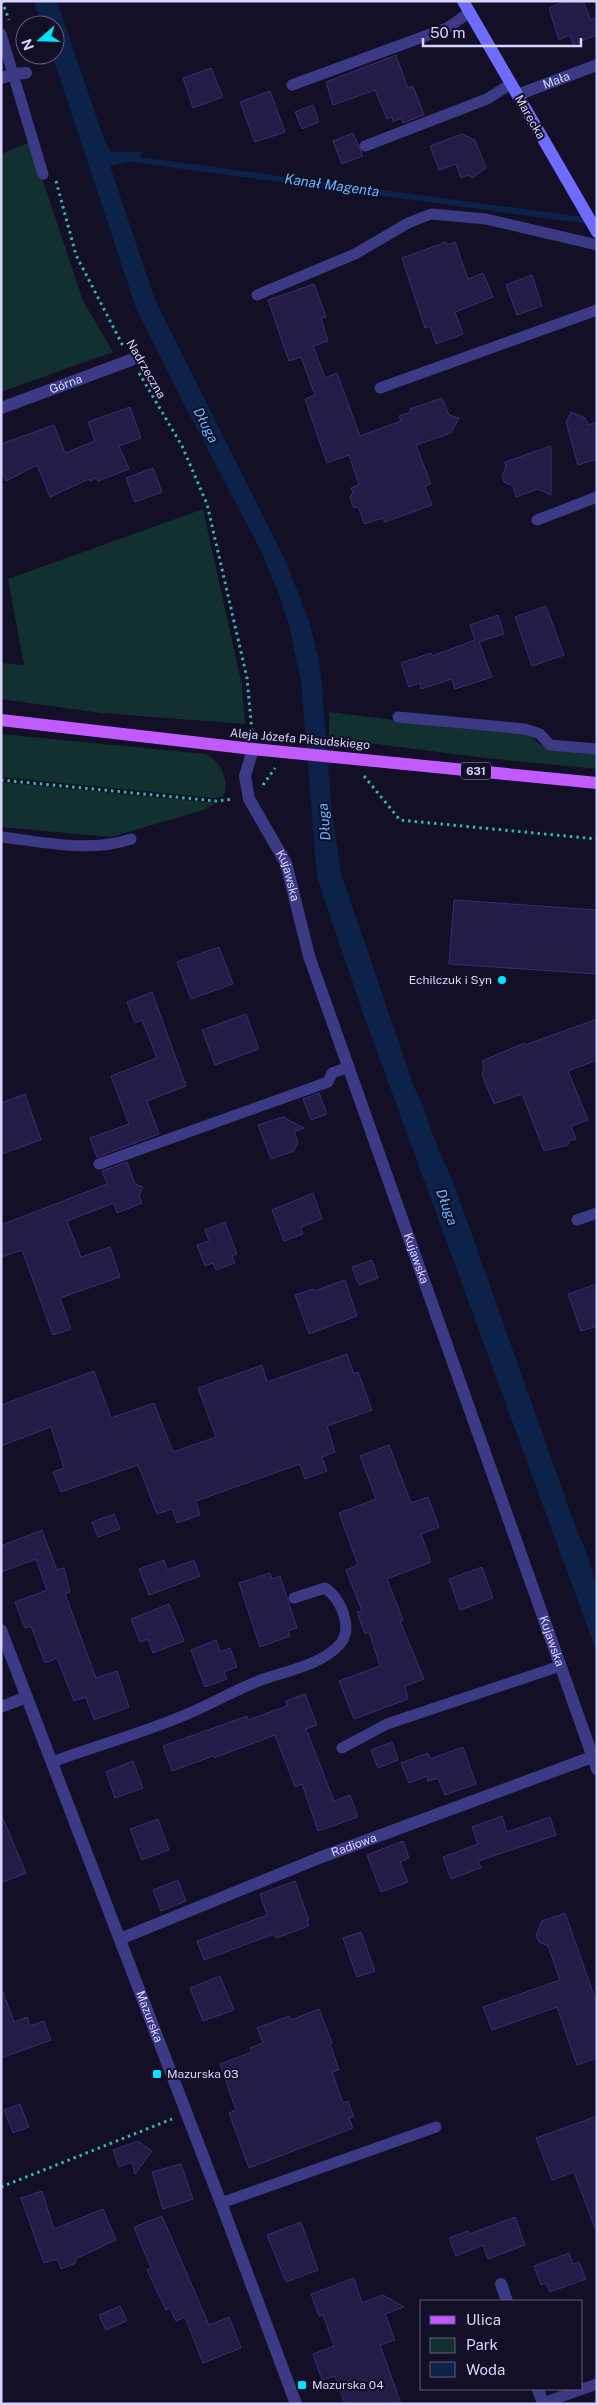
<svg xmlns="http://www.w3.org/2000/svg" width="598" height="2405" viewBox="0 0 598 2405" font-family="'Public Sans',sans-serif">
  <rect width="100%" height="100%" fill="#130f26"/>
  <path fill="#12302f" d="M30 142 83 301 113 352 1 392V154Z
    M203 509 242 686 245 724 101 713 1 699V663L24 665 8 579Z
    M329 712 466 729 526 733 541 745 597 753V769L486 758 329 738Z
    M1 734 205 754C219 760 231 780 223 796L214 798 1 777Z
    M1 782 216 803 204 810 111 837 1 827Z"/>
  <path fill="#0c2248" d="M34 1H57L104 139 111 152H141L140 159 110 166 155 300 286 562 309 621 318 656 322 686 331 804 341 873 414 1087 423 1105 432 1133 456 1190 576 1528 587 1554 597 1588V1653L364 1016 317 877 301 682 289 625 280 597 261 551 186 408 136 308 52 55H55V25H42Z"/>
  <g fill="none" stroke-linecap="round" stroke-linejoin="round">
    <path stroke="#0c2248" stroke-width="6" d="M132 159 590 221"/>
  </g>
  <path fill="#241b47" stroke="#3b2d73" d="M566 1H583L591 20 597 17V35L573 44 570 35 559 40 549 8Z
    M396 55 408 88 413 86 424 115 403 123 401 118 393 122 392 117 387 119 375 90 333 105 326 82Z
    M211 68 223 97 193 108 183 78Z
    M270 91 285 132 255 142 240 102Z
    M313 105 319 122 302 129 295 112Z
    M353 133 363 156 342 164 333 141Z
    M462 134 475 140 486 168 472 178 468 175 461 178 456 164 439 170 430 146Z
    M446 242 447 245 455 242 468 279 483 273 493 297 455 312 463 334 436 344 430 326 425 328 402 258Z
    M532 275 542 306 517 315 506 285Z
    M314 284 326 317 321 318 328 341 313 346 325 378 337 373 360 436 401 421 399 416 411 412 410 409 442 398 449 415 459 418 451 433 416 445 431 484 425 486 432 505 385 522 383 518 364 524 359 508 353 507 350 497 353 492 351 488 359 485 349 455 327 463 305 399 315 395 301 357 289 361 268 300Z
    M130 407 141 438 119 446 129 469 98 481 96 478 90 481 89 479 50 497 37 465 6 481 1 469V444L54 425 65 453 95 441 88 422Z
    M571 412 585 418 588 425 597 422V459L578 465 566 422Z
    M551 446V495L538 489 516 497 513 486 504 482 502 476 506 467 505 462Z
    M153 468 162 492 135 502 126 478Z
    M546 606 564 655 532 666 515 617Z
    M498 615 504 634 479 642 492 677 455 689 452 679 421 689 420 683 409 687 401 663 431 653 432 656 475 640 470 625Z
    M454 900 597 910V974L449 964Z
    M219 947 233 984 191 999 177 962Z
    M152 992 186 1086 147 1101 159 1134 97 1157 90 1138 129 1124 111 1076 157 1058 142 1020 135 1023 127 1002Z
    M246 1014 259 1049 215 1065 202 1030Z
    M597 1019V1060L568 1071 588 1120 571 1126 576 1139 569 1141 568 1145 544 1151 522 1094 494 1104 482 1075 484 1069 482 1061 524 1043 525 1045Z
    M319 1093 327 1114 311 1120 303 1099Z
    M25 1094 41 1140 1 1154V1103Z
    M283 1117 304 1128 294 1132 298 1142 294 1151 271 1159 258 1125Z
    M127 1162 135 1184 143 1187 139 1195 142 1203 117 1213 114 1203 67 1221 81 1257 110 1247 120 1277 60 1298 71 1329 53 1335 22 1250 1 1257V1225L107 1184 102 1171Z
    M313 1193 322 1219 301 1227 303 1234 284 1241 272 1210Z
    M225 1222 237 1254 232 1256 235 1263 216 1270 213 1263 205 1266 197 1245 209 1241 205 1230Z
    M372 1260 378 1278 359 1285 352 1267Z
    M345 1280 357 1316 309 1334 295 1295 313 1289 314 1291Z
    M597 1284V1326L581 1331 568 1294Z
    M347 1354 354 1374 358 1372 372 1410 327 1426 335 1452 322 1457 327 1471 305 1479 300 1464 196 1501 200 1515 177 1523 172 1509 157 1514 138 1465 61 1492 53 1472 64 1468 51 1427 1 1446V1405L94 1371 111 1418 154 1403 173 1452 216 1437 198 1388 262 1365 267 1382Z
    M389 1445 411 1503 428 1497 439 1527 421 1534 431 1562 387 1579 403 1620 400 1621 424 1679 405 1686 408 1699 354 1719 339 1681 380 1666 369 1632 365 1634 357 1612 362 1611 346 1570 358 1565 339 1513 376 1499 360 1456Z
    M114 1514 120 1529 98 1537 92 1522Z
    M42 1530 57 1570 64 1568 70 1592 65 1594 96 1678 117 1671 129 1707 94 1720 86 1697 74 1701 57 1658 45 1663 31 1626 25 1628 15 1602 47 1590 36 1559 1 1572V1546Z
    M164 1560 167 1570 194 1560 200 1576 149 1595 139 1569Z
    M482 1567 493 1598 460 1610 449 1579Z
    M270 1573 272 1579 280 1576 297 1628 288 1631 290 1636 260 1647 239 1583Z
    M169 1604 184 1641 153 1653 148 1639 140 1642 131 1619Z
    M216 1640 220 1652 230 1648 237 1667 224 1672 227 1679 205 1687 191 1650Z
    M305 1694 317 1725 306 1729 334 1801 350 1795 358 1817 318 1831 302 1784 295 1787 275 1735 214 1758 213 1756 172 1771 163 1746 247 1716 248 1720 287 1706 286 1701Z
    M392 1742 398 1760 378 1768 371 1750Z
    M463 1747 476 1784 445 1795 438 1778 428 1781 427 1776 409 1783 401 1763 428 1753 430 1759Z
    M133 1761 143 1788 115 1798 106 1772Z
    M1 1814 26 1873 1 1883Z
    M502 1816 507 1832 550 1817 556 1835 478 1861 481 1868 451 1879 443 1857 478 1844 472 1827Z
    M158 1819 169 1850 142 1860 130 1829Z
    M403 1841 409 1858 400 1862 408 1882 381 1892 367 1855Z
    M178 1880 186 1901 161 1911 153 1890Z
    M295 1881 309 1920H307L309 1926 276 1938 274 1934 204 1960 197 1941 267 1915 260 1894Z
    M565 1913 597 2004V2058L577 2065 557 2007 492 2030 483 2007 560 1980 548 1946 539 1942 536 1935 542 1921Z
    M361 1932 375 1971 357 1977 343 1938Z
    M220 1976 234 2010 203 2021 190 1988Z
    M1 1992H3L14 2022 27 2017 30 2026 44 2021 51 2040 1 2058Z
    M319 2009 332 2043 330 2044 339 2070 332 2072 343 2103 348 2101 354 2117 349 2118 353 2128 249 2168 229 2113 236 2110 220 2064 252 2052 250 2048 263 2043 257 2028 289 2016 291 2020Z
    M20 2104 29 2127 13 2133 4 2110Z
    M597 2116V2227L595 2228 574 2172 552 2180 536 2138Z
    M138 2141 152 2151 135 2174 132 2162 119 2167 113 2150Z
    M181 2164 193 2199 163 2209 152 2172Z
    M42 2191 54 2229 103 2209 116 2240 75 2259 76 2263 61 2269 57 2259 44 2263 21 2198Z
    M162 2216 209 2325 229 2317 241 2348 203 2363 185 2317 176 2321 170 2308 166 2310 147 2270 151 2268 134 2227Z
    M515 2217 525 2245 488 2259 483 2245 456 2256 449 2238 468 2231 469 2234Z
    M301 2222 318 2270 286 2282 267 2235Z
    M569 2253 573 2264 579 2262 586 2279 550 2292 546 2283 541 2285 534 2266Z
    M354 2278 362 2303 383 2295 404 2307 385 2314 395 2340 380 2345 401 2404H345L335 2376 322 2380 313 2354 334 2346 323 2315 319 2316 311 2294Z
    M120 2306 127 2321 106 2330 99 2315Z"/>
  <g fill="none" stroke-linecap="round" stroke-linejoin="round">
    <path stroke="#2fb8b0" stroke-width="3" stroke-dasharray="2.5 4" stroke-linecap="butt" d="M2 1 9 20
      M56 181 76 255 123 346
      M139 373 182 446 207 504 247 678 252 732
      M364 776 400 820 597 839
      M1 780 216 801 234 799
      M263 785 275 768
      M1 2187 172 2119"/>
    <path stroke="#3d3a85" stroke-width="11" d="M1 34 43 174
      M292 85 447 28 469 13
      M365 146 487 99 511 84
      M257 295 355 254 408 223 431 214 486 219 597 245
      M380 388 597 310
      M537 520 597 497
      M398 717 525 729 540 734 550 745 597 749
      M1 837C45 842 89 853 131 839
      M99 1164 328 1082 332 1073 349 1067
      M577 1220 597 1213
      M342 1748 387 1724 560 1666
      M52 1762C98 1745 147 1732 192 1712 215 1702 237 1689 261 1680 286 1671 322 1665 340 1644 354 1628 340 1597 325 1588L294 1598
      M221 2203 436 2127
      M543 2403 597 2384"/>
    <g stroke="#3d3a85" stroke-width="12">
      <path d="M1 78 15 74 26 73"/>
      <path id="s1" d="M517 95 597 65"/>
      <path id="s2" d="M1 408 131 360"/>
      <path id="s3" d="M253 749 245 776 249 799 286 863 309 956 597 1769"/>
      <path id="s4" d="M1 1630 221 2203 296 2404"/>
      <path d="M1 1707 27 1697"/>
      <path id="s5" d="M120 1939 319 1858 592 1757"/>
      <path d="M501 2284 507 2301"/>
      <path d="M538 2389 543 2404"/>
    </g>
    <path stroke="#6f6bff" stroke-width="12" d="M463 1 597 232"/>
    <path stroke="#c25bff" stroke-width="12" d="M1 720 253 749 597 783"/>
  </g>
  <g fill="#00e5ff" stroke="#130f26" stroke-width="2">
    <circle cx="502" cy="980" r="5"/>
    <rect x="152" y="2069" width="10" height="10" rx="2.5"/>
    <rect x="297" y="2380" width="10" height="10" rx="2.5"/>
  </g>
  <g text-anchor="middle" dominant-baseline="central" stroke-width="4" stroke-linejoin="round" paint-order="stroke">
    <rect fill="#130f26" stroke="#9e99be" stroke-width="1" x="461" y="762.5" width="30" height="17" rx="4"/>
    <g font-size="11" font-weight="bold" fill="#d9d4ff">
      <text x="476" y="771">631</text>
    </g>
    <g font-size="12" fill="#d9d4ff" stroke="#130f26">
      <text stroke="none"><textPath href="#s1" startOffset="42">Mała</textPath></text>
      <text transform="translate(530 117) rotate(60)">Marecka</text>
      <text transform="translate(146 369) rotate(60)">Nadrzeczna</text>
      <text stroke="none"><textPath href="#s2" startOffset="69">Górna</textPath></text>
      <text transform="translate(300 739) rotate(5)">Aleja Józefa Piłsudskiego</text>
      <text stroke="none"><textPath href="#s3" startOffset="138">Kujawska</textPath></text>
      <text stroke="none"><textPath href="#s3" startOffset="542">Kujawska</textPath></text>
      <text stroke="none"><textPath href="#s3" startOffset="948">Kujawska</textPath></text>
      <text stroke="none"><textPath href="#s5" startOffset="252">Radiowa</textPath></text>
      <text stroke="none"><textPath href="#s4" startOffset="414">Mazurska</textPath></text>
    </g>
    <g font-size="12" fill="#d9d4ff" stroke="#130f26" text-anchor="start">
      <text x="492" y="980" text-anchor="end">Echilczuk i Syn</text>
      <text x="167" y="2074">Mazurska 03</text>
      <text x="312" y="2385">Mazurska 04</text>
    </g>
    <g font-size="14" font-style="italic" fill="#62b6ff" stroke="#130f26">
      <text transform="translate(332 185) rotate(8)">Kanał Magenta</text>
      <text transform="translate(206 425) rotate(63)">Długa</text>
      <text transform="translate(324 822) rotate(-95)">Długa</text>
      <text transform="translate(447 1207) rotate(70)">Długa</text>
    </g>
  </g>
  <rect width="598" height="2405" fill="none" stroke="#d9d4ff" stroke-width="5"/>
  <rect x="420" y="2300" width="162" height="90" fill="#130f26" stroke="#625e7d"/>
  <rect x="430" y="2316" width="25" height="8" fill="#c25bff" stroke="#625e7d"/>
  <text x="466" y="2325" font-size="15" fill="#d9d4ff">Ulica</text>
  <rect x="430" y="2338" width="25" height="15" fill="#12302f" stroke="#625e7d"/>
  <text x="466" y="2350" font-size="15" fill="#d9d4ff">Park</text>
  <rect x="430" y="2362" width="25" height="15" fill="#0c2248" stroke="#625e7d"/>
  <text x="466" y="2375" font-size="15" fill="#d9d4ff">Woda</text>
  <g transform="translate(40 40) rotate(250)"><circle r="24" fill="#130f26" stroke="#625e7d"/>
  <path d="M0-4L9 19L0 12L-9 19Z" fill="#00e5ff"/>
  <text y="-8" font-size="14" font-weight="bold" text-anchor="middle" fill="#d9d4ff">N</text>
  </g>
  <path d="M423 38v8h158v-8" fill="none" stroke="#d9d4ff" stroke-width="2.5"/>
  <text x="430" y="38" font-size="15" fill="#d9d4ff" stroke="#130f26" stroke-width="4" paint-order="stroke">50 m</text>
</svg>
